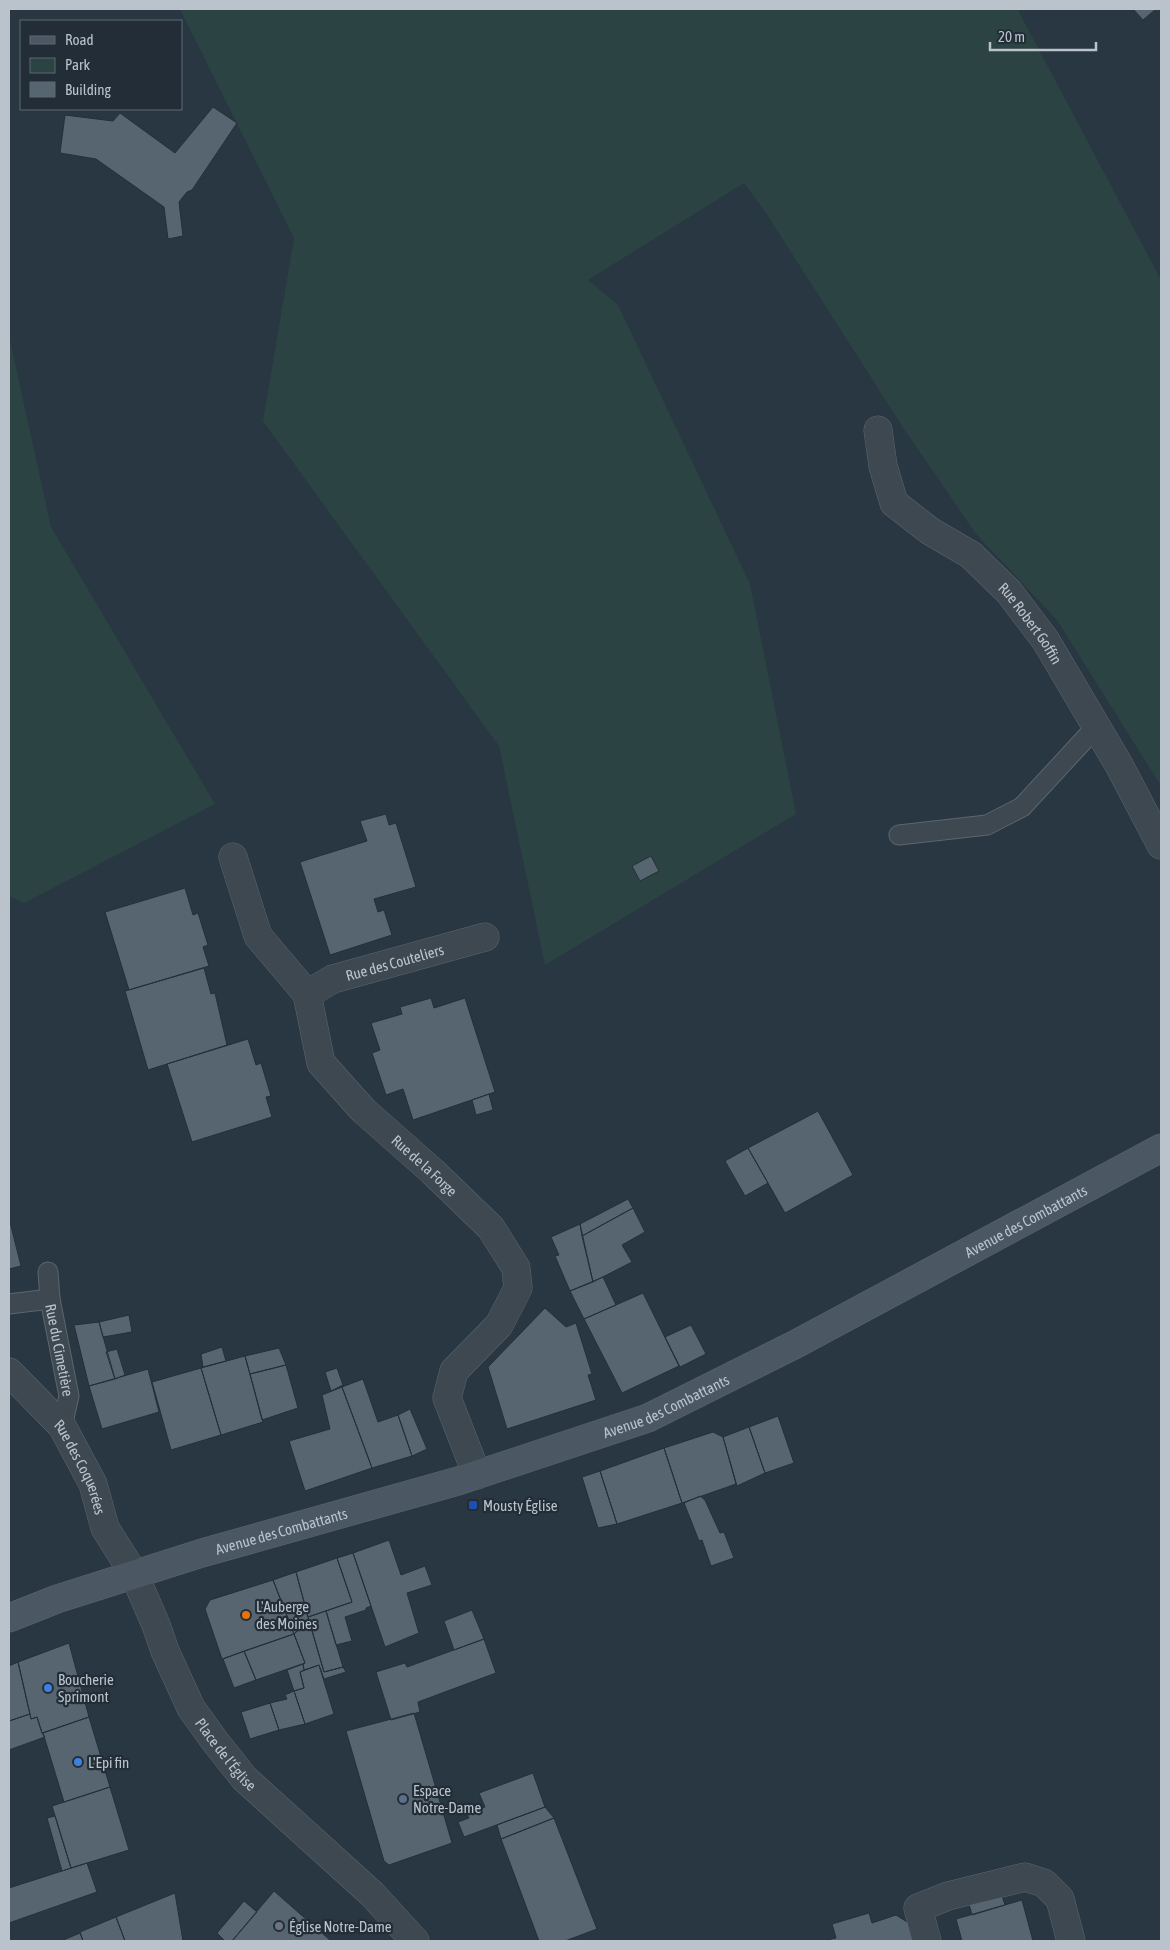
<svg xmlns="http://www.w3.org/2000/svg" width="1170" height="1950" viewBox="0 0 1170 1950" font-family="'Asap Condensed',sans-serif">
  <rect width="100%" height="100%" fill="#293742"/>
  <path fill="#2b4342" d="M180 9H1020L1019 12 1161 280V786L1057 620 976 534 904 429 766 213 744 183 588 280 618 305 750 584 796 814 545 965 499 746 263 421 294 238Z
    M9 336 51 527 215 804 24 903 9 896Z"/>
  <path fill="#576571" stroke="#242f39" d="M1133 9H1156L1143 20Z
    M213 107 237 123 192 190 187 192 179 202 183 236 168 239 164 207 96 159 60 153 65 115 113 121 120 113 175 153Z
    M386 814 389 825 396 823 416 887 374 899 378 912 384 910 392 935 330 955 300 862 367 841 360 821Z
    M651 856 659 871 640 881 632 866Z
    M185 888 193 915 198 913 208 945 203 947 209 966 129 990 105 912Z
    M204 968 211 994 215 993 227 1045 148 1070 125 991Z
    M431 998 434 1008 465 998 495 1092 413 1120 403 1089 386 1095 372 1053 380 1050 371 1023 402 1014 400 1007Z
    M248 1039 256 1065 261 1063 271 1096 266 1097 272 1117 192 1142 167 1064Z
    M489 1094 493 1110 476 1115 472 1100Z
    M818 1111 853 1175 785 1213 748 1148Z
    M748 1148 768 1183 745 1196 725 1161Z
    M628 1199 633 1208 582 1236 580 1224Z
    M633 1208 645 1232 622 1245 632 1262 593 1282 582 1236Z
    M9 1218 21 1266 9 1269Z
    M580 1224 593 1282 570 1291 555 1256 559 1255 551 1237Z
    M603 1277 616 1305 584 1319 570 1291Z
    M643 1293 679 1366 622 1393 584 1319Z
    M545 1308 566 1327 576 1323 592 1374 588 1375 596 1400 507 1429 488 1367Z
    M129 1315 132 1332 103 1337 99 1322Z
    M99 1322 115 1379 89 1386 74 1325Z
    M691 1325 706 1354 680 1367 665 1337Z
    M222 1347 226 1361 203 1367 201 1354Z
    M279 1348 286 1365 250 1374 245 1356Z
    M117 1349 125 1375 115 1379 106 1352Z
    M245 1356 263 1422 221 1435 201 1368Z
    M286 1365 298 1408 262 1420 250 1374Z
    M201 1368 221 1435 171 1450 152 1382Z
    M337 1368 343 1385 331 1391 325 1372Z
    M148 1369 159 1412 102 1429 89 1386Z
    M363 1379 378 1422 398 1415 412 1456 372 1468 342 1387Z
    M342 1387 372 1468 305 1491 289 1441 330 1429 322 1395Z
    M410 1409 427 1449 412 1456 398 1415Z
    M778 1416 794 1463 765 1473 749 1427Z
    M749 1427 765 1473 737 1486 723 1437Z
    M713 1432 723 1437 736 1484 682 1503 664 1448Z
    M664 1448 682 1503 617 1524 600 1471Z
    M600 1471 617 1524 598 1528 582 1477Z
    M700 1496 705 1500 720 1533 724 1532 734 1558 711 1566 702 1540 699 1541 684 1503Z
    M389 1540 401 1575 425 1566 432 1585 407 1593 419 1633 385 1647 353 1553Z
    M353 1553 371 1606 366 1608V1610L345 1617 352 1641 336 1645 326 1611 352 1602 337 1558Z
    M337 1558 352 1602 308 1617 296 1572Z
    M296 1572 309 1620 294 1634 273 1580Z
    M273 1580 294 1634 222 1659 205 1609 210 1600Z
    M472 1610 484 1639 454 1650 444 1621Z
    M326 1611 343 1667 324 1672 308 1617Z
    M309 1620 324 1672 343 1667 346 1672 324 1679 319 1665 304 1670 303 1664 305 1663 294 1634Z
    M294 1634 305 1663 256 1680 244 1651Z
    M484 1639 496 1673 418 1702 420 1712 391 1720 376 1672 405 1663 407 1667Z
    M69 1643 89 1717 42 1733 37 1717 31 1719 18 1662Z
    M244 1651 256 1680 234 1688 223 1659Z
    M18 1662 30 1714 9 1721V1666Z
    M303 1664 304 1670 300 1672 304 1688 294 1691 287 1670Z
    M319 1665 334 1714 305 1724 294 1691 304 1688 300 1672Z
    M294 1691 305 1724 279 1730 270 1703 287 1699 285 1695Z
    M270 1703 279 1730 250 1739 241 1712Z
    M414 1713 452 1843 389 1865 384 1861 346 1731Z
    M30 1714 31 1719 37 1717 42 1733 45 1737 9 1750V1721Z
    M89 1717 110 1787 64 1802 43 1733Z
    M533 1773 545 1807 464 1837 458 1822 469 1818 467 1814 485 1807 479 1793Z
    M110 1787 129 1850 71 1868 52 1806Z
    M545 1807 554 1818 501 1839 497 1825Z
    M55 1816 71 1868 62 1871 47 1818Z
    M554 1818 597 1929 565 1941H539L501 1839Z
    M87 1863 97 1892 9 1923V1888Z
    M999 1887 1005 1905 972 1915 967 1897Z
    M274 1891 331 1941H232Z
    M175 1893 183 1941H125L116 1917Z
    M1022 1900 1033 1941H962L956 1919Z
    M244 1901 257 1912 232 1941H225L217 1933Z
    M869 1913 872 1923 896 1915 912 1925 916 1941H823L836 1938 832 1924Z
    M116 1917 125 1941H83L80 1932Z
    M80 1933 83 1941H61Z"/>
  <g fill="none" stroke-linecap="round" stroke-linejoin="round">
    <defs>
      <g id="service">
        <path d="M899 835 987 825 1022 807 1096 727"/>
        <path id="s1" d="M48 1272 50 1299 69 1396 62 1426"/>
        <path d="M9 1304 50 1299"/>
      </g>
      <g id="minor">
        <path id="s2" d="M878 430 883 466 894 503 930 531 971 555 1009 592 1046 641 1119 765 1161 845"/>
        <path id="s3" d="M233 857 258 936 307 994 321 1063 363 1110 432 1171 491 1228 516 1268 518 1288 499 1325 454 1371 447 1398 477 1475"/>
        <path id="s4" d="M307 994 333 979 485 937"/>
        <path d="M927 1941 918 1908 948 1896 1025 1877 1044 1883 1060 1899 1071 1941"/>
      </g>
      <g id="tertiary">
        <path id="s5" d="M9 1372 62 1426 93 1484 105 1528 134 1574 156 1625 165 1651 191 1708 214 1740 244 1778 372 1894 415 1941"/>
      </g>
      <g id="secondary">
        <path id="s6" d="M9 1618 57 1599 202 1553 458 1481 648 1418 796 1344 1161 1148"/>
      </g>
    </defs>
    <use href="#service" stroke="#5b666f" stroke-width="21"/>
    <use href="#minor" stroke="#5b666f" stroke-width="29"/>
    <use href="#tertiary" stroke="#5b666f" stroke-width="29"/>
    <use href="#secondary" stroke="#5b666f" stroke-width="29"/>
    <use href="#service" stroke="#3d4851" stroke-width="19"/>
    <use href="#minor" stroke="#3d4851" stroke-width="28"/>
    <use href="#tertiary" stroke="#3d4851" stroke-width="28"/>
    <use href="#secondary" stroke="#4b5864" stroke-width="28"/>
  </g>
  <rect fill="#1a4fb4" stroke="#222d37" stroke-width="2" x="468" y="1500" width="10" height="10" rx="2.5"/>
  <circle fill="#e8710a" stroke="#222d37" stroke-width="2" cx="246" cy="1615" r="5"/>
  <g fill="#3f7fe0" stroke="#222d37" stroke-width="2">
    <circle cx="48" cy="1688" r="5"/>
    <circle cx="78" cy="1762" r="5"/>
  </g>
  <circle fill="#5c6f8a" stroke="#222d37" stroke-width="2" cx="403" cy="1799" r="5"/>
  <circle fill="#6b7280" stroke="#222d37" stroke-width="2" cx="279" cy="1926" r="5"/>
  <g text-anchor="middle" dominant-baseline="central" stroke-width="4.5" stroke-linejoin="round" paint-order="stroke">
    <g font-size="15" fill="#bac3cb" stroke="#222d37">
      <text stroke="none"><textPath href="#s2" startOffset="259">Rue Robert Goffin</textPath></text>
      <text stroke="none"><textPath href="#s4" startOffset="94">Rue des Couteliers</textPath></text>
      <text stroke="none"><textPath href="#s3" startOffset="375">Rue de la Forge</textPath></text>
      <text stroke="none"><textPath href="#s6" startOffset="1096">Avenue des Combattants</textPath></text>
      <text stroke="none"><textPath href="#s1" startOffset="79">Rue du Cimetière</textPath></text>
      <text stroke="none"><textPath href="#s6" startOffset="691">Avenue des Combattants</textPath></text>
      <text stroke="none"><textPath href="#s5" startOffset="121">Rue des Coquerées</textPath></text>
      <text stroke="none"><textPath href="#s6" startOffset="286">Avenue des Combattants</textPath></text>
      <text stroke="none"><textPath href="#s5" startOffset="445">Place de l’Église</textPath></text>
    </g>
    <g font-size="15" fill="#bac3cb" stroke="#222d37" text-anchor="start">
      <text x="483" y="1505">Mousty Église</text>
      <text x="256" y="1606">L'Auberge<tspan x="256" dy="17">des Moines</tspan></text>
      <text x="58" y="1679">Boucherie<tspan x="58" dy="17">Sprimont</tspan></text>
      <text x="88" y="1762">L'Epi fin</text>
      <text x="413" y="1790">Espace<tspan x="413" dy="17">Notre-Dame</tspan></text>
      <text x="289" y="1926">Église Notre-Dame</text>
    </g>
  </g>
  <rect width="1170" height="1950" fill="none" stroke="#bac3cb" stroke-width="20"/>
  <rect x="20" y="20" width="162" height="90" fill="#222d37" stroke="#5f6972"/>
  <rect x="30" y="36" width="25" height="8" fill="#4b5864" stroke="#5f6972"/>
  <text x="65" y="45" font-size="15" fill="#bac3cb">Road</text>
  <rect x="30" y="58" width="25" height="15" fill="#2b4342" stroke="#5f6972"/>
  <text x="65" y="70" font-size="15" fill="#bac3cb">Park</text>
  <rect x="30" y="82" width="25" height="15" fill="#576571" stroke="#5f6972"/>
  <text x="65" y="95" font-size="15" fill="#bac3cb">Building</text>
  <path d="M990 42v8h106v-8" fill="none" stroke="#bac3cb" stroke-width="2.5"/>
  <text x="998" y="42" font-size="15" fill="#bac3cb" stroke="#222d37" stroke-width="4" paint-order="stroke">20 m</text>
</svg>
